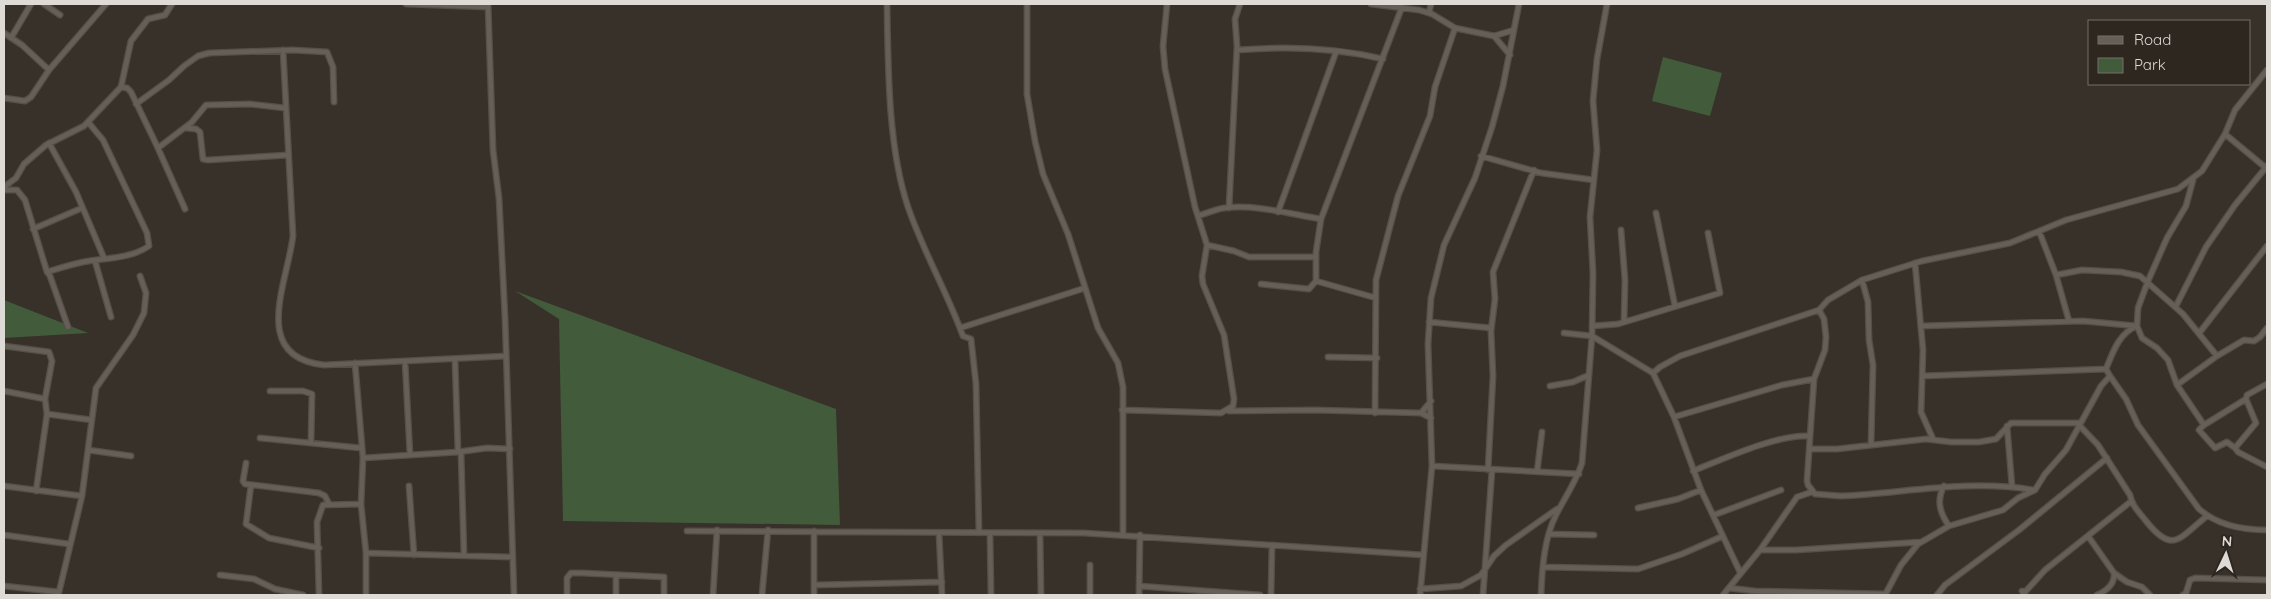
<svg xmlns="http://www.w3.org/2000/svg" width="2271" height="599" viewBox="0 0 2271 599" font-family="Quicksand,sans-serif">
  <rect width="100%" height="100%" fill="#37312a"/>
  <path fill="#425b3a" d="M1663 57 1722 73 1710 116 1652 101Z
    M515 291 836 409 840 525 563 521 559 319Z
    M4 300 88 333 4 338Z"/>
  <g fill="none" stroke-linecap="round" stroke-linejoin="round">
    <defs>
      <path id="street" d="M44 4 60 15
        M406 4 488 7
        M488 4 493 150 499 198 505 317 514 595
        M887 4C888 66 888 148 908 207 923 251 947 292 963 336L971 339 976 384 979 533
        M1027 4V94L1035 141 1043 174 1068 234 1098 328 1118 363 1123 387V534
        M1371 4 1419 10 1432 14 1455 28 1494 36 1514 30
        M1429 13 1431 4
        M4 33 22 45 49 70
        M1494 36 1510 55
        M11 38 31 4
        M283 50 293 236C287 284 250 357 324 365L506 356
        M1237 50C1285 46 1337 48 1383 59
        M121 87 127 88 131 92 157 146 185 209
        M121 87 131 41 148 19 165 15 172 4
        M4 98 25 101 31 97 49 70 106 4
        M136 104 169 80 184 66 198 56 209 53 293 50 327 52 333 67 334 102
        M186 128 196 129 200 132 203 159 208 160 288 155
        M2225 134 2266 168
        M49 143 76 192 104 258
        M158 148 192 122 206 105 250 104 285 108
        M1481 156 1541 173 1594 180
        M4 187 16 178 24 164 46 145 84 126 121 87
        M4 190H17L25 200 47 272 50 276 68 327
        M1229 208 1237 46 1235 19 1240 4
        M1278 212 1336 52
        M1656 213 1675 306
        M1198 216C1207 213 1216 209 1224 208 1256 204 1290 214 1321 219
        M33 229 82 208
        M1621 230 1625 280 1624 321
        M2039 231 2056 275 2069 321
        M1207 245 1234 251 1249 257H1315
        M95 261 111 317
        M1915 263 1923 350 1921 412 1933 439
        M47 272C60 268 75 263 89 261 108 258 132 258 149 246L147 233 103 140 88 122
        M2056 275 2082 270 2121 272 2140 276 2183 314 2217 356
        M1862 280 1868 302 1869 340 1873 365 1871 445
        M1316 281 1376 298
        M1261 284 1309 289 1316 281V252L1321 219 1402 7
        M2176 306 2206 247 2235 205 2267 166
        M1819 310 1824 319 1826 337 1825 350 1814 379 1807 481 1808 485 1815 494 1841 496C1905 493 1969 479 2033 490
        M1429 322 1491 328
        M1592 326 1618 324 1720 293 1708 233
        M1921 326 2083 321 2137 326 2142 338 2157 348 2168 360 2177 385 2204 425 2199 430 2215 448 2227 442 2235 448
        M960 328 1085 288
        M2200 332 2267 246
        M1564 333 1592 336 1653 373 1674 417 1701 490 1740 572
        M4 346 49 352 52 361 45 399
        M1328 357 1377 358
        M455 360 458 452
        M405 361 410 455
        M355 363 363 458 361 504 366 553 513 557
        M1653 373 1660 367 1680 356 1819 310 1828 300 1862 280 1922 261 2010 243 2066 220 2178 189 2202 171 2225 134 2235 110 2267 70
        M1922 376 2106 369
        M2110 376 2126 399 2138 425 2199 509C2217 525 2244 530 2267 530
        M2177 385 2217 356 2244 340 2254 341 2260 337 2267 328
        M1550 386 1573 382 1589 375
        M4 391 45 399 47 414 36 491
        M270 391H303L312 394 311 442
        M2246 399 2247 395 2267 384
        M1122 410 1221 413 1233 406 1234 399 1224 335 1203 284 1202 276 1207 245 1195 207 1165 69 1163 46 1167 4
        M1229 411 1315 410 1421 413 1431 418
        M1375 413 1376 280 1398 196 1430 116 1435 87 1455 28
        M1421 413 1431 401
        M47 414 92 420
        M1674 417 1782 385 1814 379
        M2079 425 2098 445 2130 495C2132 506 2139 512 2146 521 2173 555 2179 538 2207 516
        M2204 425 2246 399 2256 423 2235 448 2238 452 2267 467
        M2007 426 2012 486
        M260 438 361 448
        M1810 449H1837L1926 439 1951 442H1979L1996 439 2011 423H2080
        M88 450 131 456
        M461 452 464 555
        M363 458 458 452 487 448 510 449
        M246 463 243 481 245 484 319 493 325 496 329 504
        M1432 466 1579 474
        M1488 470 1493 376 1491 331 1495 299 1493 272 1534 170
        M1693 471C1723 459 1778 434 1808 436
        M1537 472 1542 432
        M251 485 246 524 269 538 319 548
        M4 486 82 496
        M409 486 414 555
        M1944 486C1936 501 1940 513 1949 526
        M1638 508 1678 499 1701 490
        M1714 515 1781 490
        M687 531 1084 533 1423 555
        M814 531V595
        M939 533 942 595
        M990 534 991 595
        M1040 534 1041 595
        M1549 534 1594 535
        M4 535 69 544
        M2088 536 2114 573C2115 584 2106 591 2097 595
        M1760 550H1796L1921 542
        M1543 567 1638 569 1682 554 1723 536
        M2114 573 2127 582 2142 587 2150 595
        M220 575 254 579 275 589 303 595
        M814 585 942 582
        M4 586 59 592 82 496 96 388 133 335 144 313 146 293 140 276
        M1139 586 1260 595
        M1729 588 1755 591 1885 594
        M1420 589 1461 586 1481 575 1494 556 1506 545 1557 509
        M319 595 317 522 323 505 361 504
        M366 595V553
        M567 595V578L571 573H582L664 577V595
        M616 595V576
        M713 595 717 530
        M762 595 768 530
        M1090 595V565
        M1139 595 1140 535
        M1271 595 1272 545
        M1420 595 1432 466 1428 344 1431 298 1444 245 1475 178 1492 127 1503 86 1519 4
        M1483 595 1492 470
        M1541 595C1542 570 1544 538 1556 515 1565 497 1576 482 1582 463L1592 336 1593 273 1590 217 1597 150 1593 101 1597 59 1607 4
        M1723 595 1760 550 1797 497 1812 492
        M1885 595 1901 565 1918 544 1949 526 2003 510 2018 498 2035 490 2045 474 2066 450 2101 386 2110 376 2106 369C2113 352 2119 333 2137 326L2138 308 2148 281 2167 238 2186 206 2193 180
        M1937 595 1945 585 2019 530 2107 458
        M2025 595 2022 591 2025 592 2045 570 2129 503H2132
        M2183 595 2186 593 2190 580 2195 578 2267 580"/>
    </defs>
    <use href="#street" stroke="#544f49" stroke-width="7"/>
    <use href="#street" stroke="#655f57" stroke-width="4.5"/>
  </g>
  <rect width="2271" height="599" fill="none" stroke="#dedad6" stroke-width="10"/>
  <rect x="2088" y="20" width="162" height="65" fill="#2d2720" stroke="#746f69"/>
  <rect x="2098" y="36" width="25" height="8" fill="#655f57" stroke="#746f69"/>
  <text x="2134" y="45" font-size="15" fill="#dedad6">Road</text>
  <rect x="2098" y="58" width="25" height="15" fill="#425b3a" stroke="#746f69"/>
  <text x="2134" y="70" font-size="15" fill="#dedad6">Park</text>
  <g transform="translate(2226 554) rotate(4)" stroke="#2d2720" stroke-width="4" paint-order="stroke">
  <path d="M0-4L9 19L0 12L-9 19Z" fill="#dedad6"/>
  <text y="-8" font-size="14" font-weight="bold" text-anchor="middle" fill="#dedad6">N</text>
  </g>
</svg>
